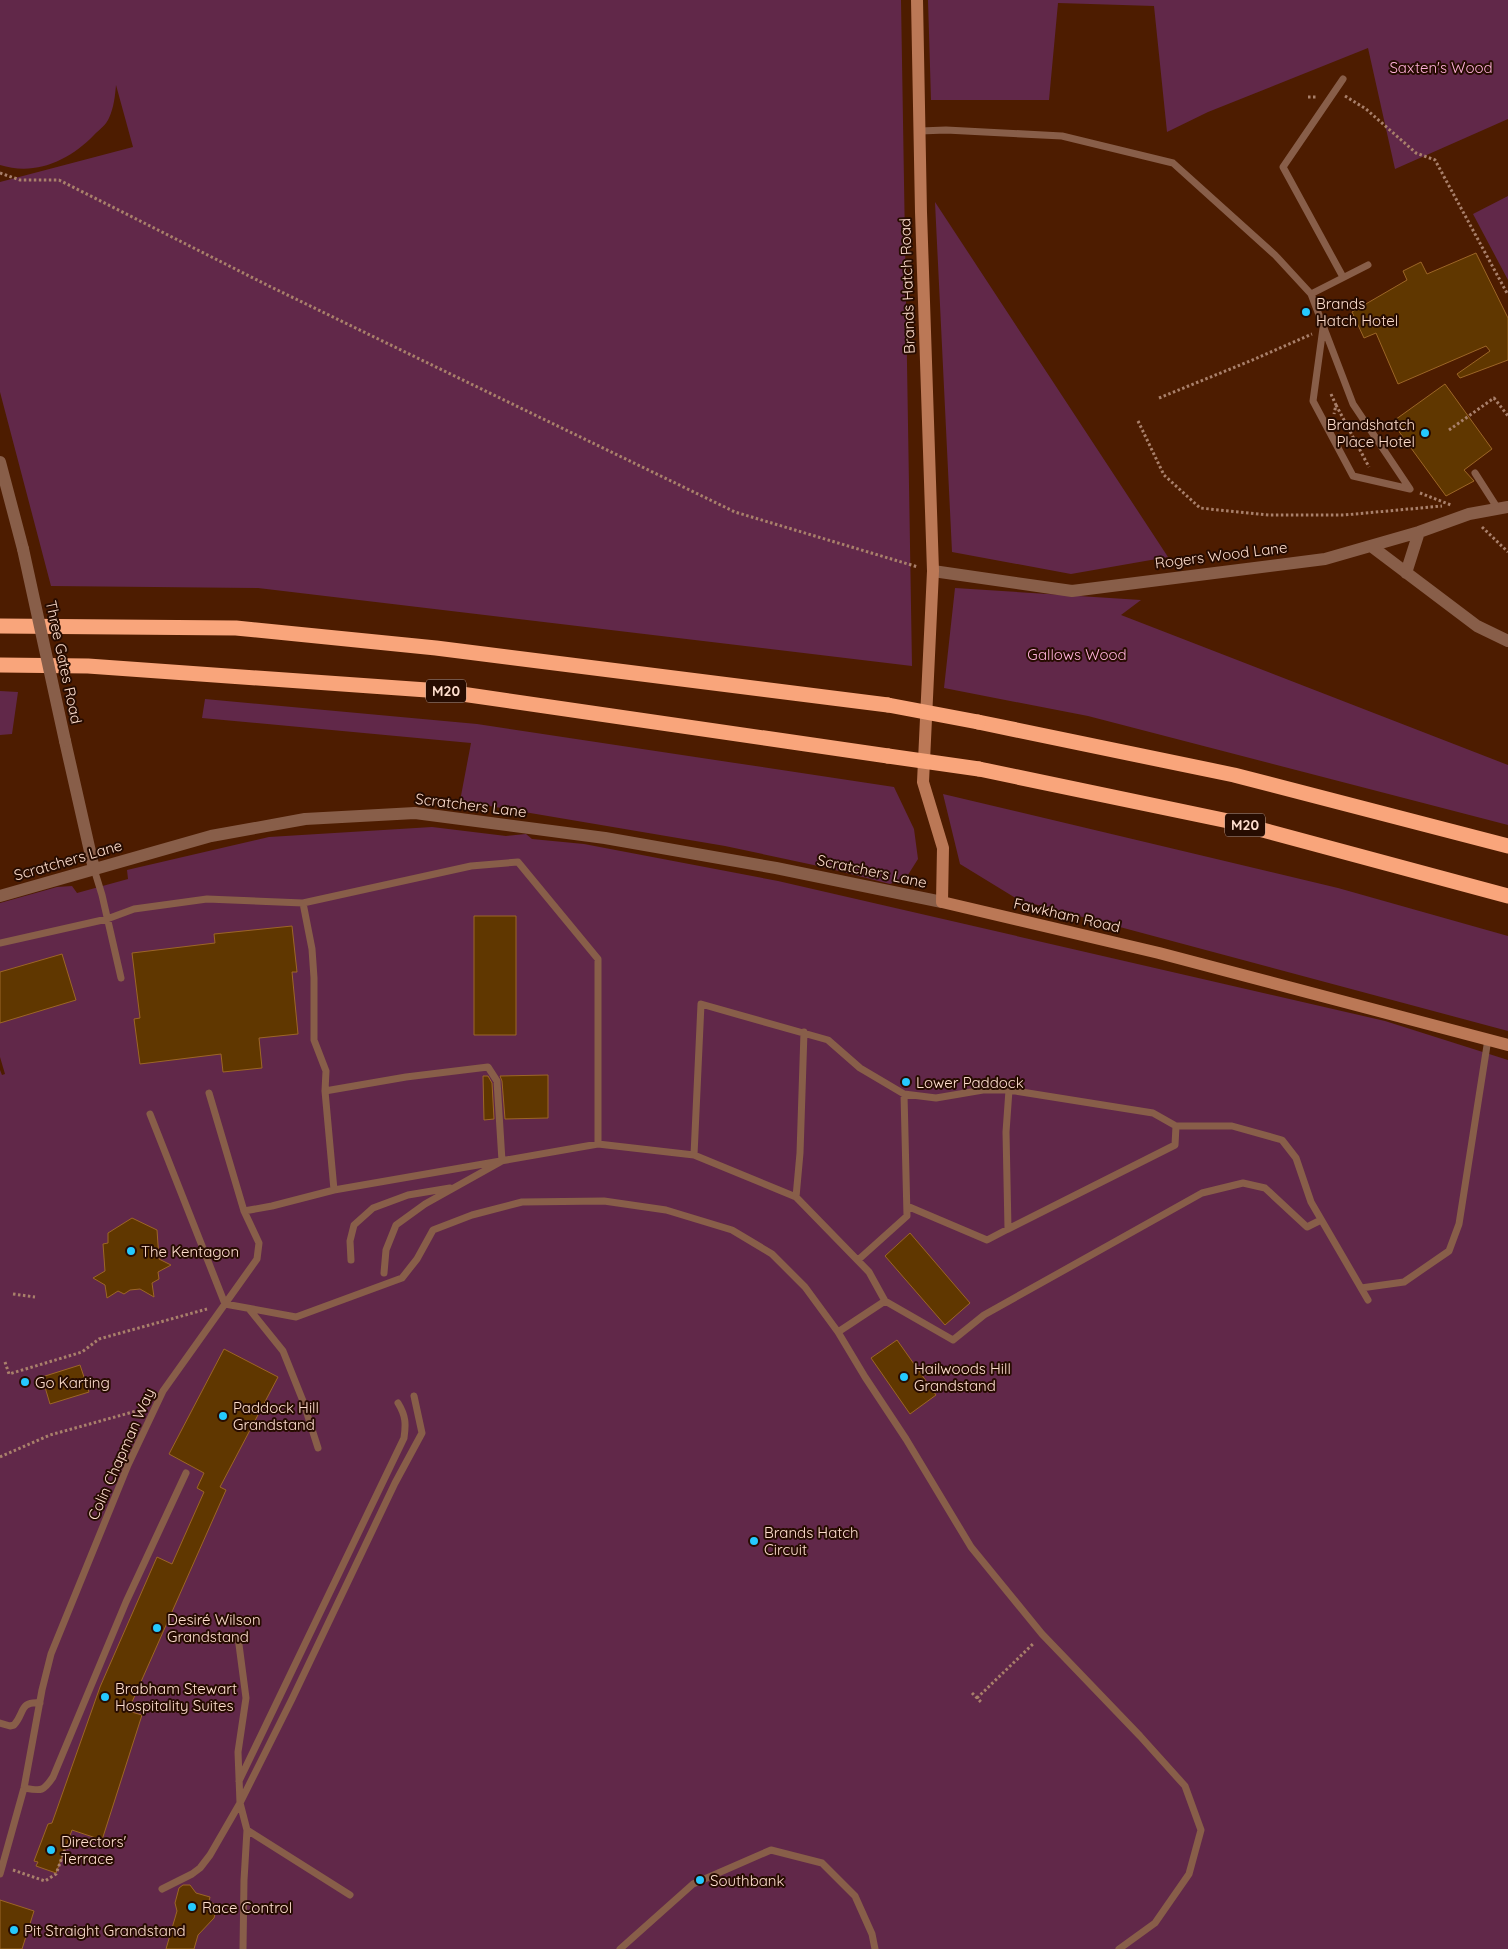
<svg xmlns="http://www.w3.org/2000/svg" width="1508" height="1949" viewBox="0 0 1508 1949" font-family="Quicksand,sans-serif">
  <rect width="100%" height="100%" fill="#4d1c00"/>
  <path fill="#612849" d="M0 0H901L912 666 258 588 51 586 0 392V182L133 147 116 85C115 96 114 107 109 118 106 125 99 130 94 135 69 161 35 176 0 165Z
    M928 0H1508V119L1395 169 1368 48 1208 112 1167 132 1154 6 1058 3 1049 100H931Z
    M1508 196V280L1473 214Z
    M935 202 1168 557 1071 574 952 552Z
    M955 588 1141 600 1121 615 1508 765V825L1088 716 944 688Z
    M0 691 18 692 12 734 0 735Z
    M205 699 477 724 894 787 914 829 918 859 906 878 890 884 823 867 725 846 460 801 471 743 202 718Z
    M943 794 1338 888 1508 936V1031L1019 900 960 864Z
    M432 827 506 836 526 834 532 839 584 844 778 881 1385 1021 1508 1060V1949H0V1070L2 1075 5 1074 0 1057V903L57 887 72 886 77 893 128 879 127 870 269 837Z"/>
  <path fill="#603700" stroke="#9c6626" d="M1476 253 1508 318V360L1460 378 1457 374 1490 351 1486 346 1398 384 1376 333 1364 338 1352 312 1407 280 1403 271 1421 262 1427 274Z
    M1445 384 1492 449 1464 470 1474 481 1446 496 1392 422Z
    M474 916H516V1035H474Z
    M292 926 297 972H292L298 1034 259 1038 262 1068 223 1072 221 1054 140 1064 134 1019 140 1018 132 953 215 943 214 934Z
    M62 954 76 1000 0 1023V972Z
    M548 1075V1118L505 1119 502 1081 500 1076Z
    M483 1076H488L492 1083 494 1119 484 1120Z
    M132 1218 157 1230 159 1259 171 1265 158 1272 159 1279 152 1283 154 1297 140 1289 130 1290 124 1294 118 1291 107 1298 105 1285 93 1278 105 1271 103 1244 108 1243V1233Z
    M910 1233 970 1303 945 1325 885 1256Z
    M897 1340 936 1395 910 1414 871 1358Z
    M224 1349 278 1377 220 1487 226 1490 128 1711 142 1715 102 1840 72 1830 56 1873 36 1866 38 1862 34 1861 48 1824 52 1823 100 1687 157 1557 172 1564 204 1492 197 1488 204 1473 169 1454Z
    M80 1365 89 1392 50 1404 42 1377Z
    M183 1885H190L196 1893 210 1897 209 1901 217 1906 214 1918 198 1935 194 1949H166L177 1911 175 1903 179 1888Z
    M0 1900 34 1911 22 1949H0Z"/>
  <g fill="none" stroke-linecap="round" stroke-linejoin="round">
    <path stroke="#a9806b" stroke-width="3" stroke-dasharray="2.5 2.5" stroke-linecap="butt" d="M1345 96 1366 109 1416 153 1435 160 1508 295
      M1308 97H1316
      M0 173 20 180H59L269 286 735 512 918 567
      M1331 394 1336 405 1334 414
      M1159 398 1250 361 1312 334
      M1336 405 1369 467
      M1138 421 1164 475 1200 508 1269 515H1344L1442 506
      M1449 430 1494 398 1508 416
      M1420 493 1451 505
      M1482 527 1508 552
      M13 1294 35 1297
      M5 1362 9 1374 82 1352 99 1339 207 1309
      M0 1457 50 1435 140 1410
      M972 1693 981 1702
      M977 1698 1034 1643
      M13 1870 45 1881 56 1874 65 1849 70 1847 73 1841"/>
    <path stroke="#885e49" stroke-width="7" d="M1343 79 1283 167 1343 277
      M920 131 946 130 1062 136 1173 163 1275 255 1311 294 1353 404 1410 489 1353 476 1313 401 1323 328
      M1311 294 1368 265
      M1475 473 1498 509
      M94 869 102 895 121 978
      M303 903 471 866 518 862 598 959V1144
      M0 943 107 919 134 909 207 899 303 903 312 949 314 978V1040L326 1071 325 1091 334 1190
      M325 1091 406 1077 488 1067 497 1081 502 1161 425 1204 396 1225 386 1250 384 1273
      M209 1093 244 1211
      M150 1114 225 1304 296 1317 402 1278 417 1259 433 1230 472 1215 522 1202 604 1201 666 1210 732 1230 772 1254 805 1287 838 1332 885 1301
      M1176 1126H1232L1282 1140 1296 1158 1311 1202 1368 1300
      M694 1155 701 1004 828 1040 860 1068 904 1094 936 1098 983 1090H1009L1153 1113 1176 1126 1175 1145 1008 1229
      M796 1197 800 1153 804 1032
      M907 1206 987 1240 1008 1229 1006 1132 1009 1090
      M351 1260 350 1241 354 1225 373 1208 408 1195 450 1188
      M858 1260 907 1216 904 1094
      M1361 1288 1404 1282 1449 1251 1459 1224 1488 1039
      M250 1310 283 1351 303 1401 318 1448
      M838 1332 865 1377 906 1439 971 1547 1042 1634 1140 1736 1185 1786 1201 1830 1189 1874 1155 1923 1119 1949
      M238 1637 246 1698 238 1752 240 1803 247 1830 244 1880 243 1949
      M0 1723 10 1726 14 1725C25 1713 19 1701 40 1703
      M239 1781 404 1438C406 1424 406 1416 398 1403
      M24 1788C41 1791 43 1792 53 1777L126 1602 186 1473
      M247 1830 350 1895
      M0 1874 24 1788 42 1690 51 1654 128 1465 163 1391 257 1259 259 1243 244 1211 272 1206 334 1190 598 1144 694 1155 796 1197 869 1272 885 1301 953 1340 984 1315 1202 1193 1243 1183 1265 1188 1307 1227 1321 1220
      M162 1889 192 1874 200 1868 210 1855 240 1803 292 1699 395 1483 422 1433 414 1396
      M620 1949 693 1884 771 1850 822 1863 855 1896 872 1934 875 1949"/>
    <path stroke="#885e49" stroke-width="12" d="M0 462 23 549
      M1371 546 1477 626 1508 641
      M933 571 1072 591 1325 559 1419 532 1469 514 1508 507
      M1406 573 1419 532
      M65 741 94 869
      M0 896 211 836 305 819 415 813 605 838 776 868 942 902"/>
    <path stroke="#bb7856" stroke-width="12" d="M917 0 921 212 933 571 923 782 943 848 942 902 1159 953 1508 1045"/>
    <path stroke="#f9a57b" stroke-width="15" d="M0 626 236 628 436 648 888 705
      M0 665 88 666 441 691 888 756
      M978 722 1234 775 1508 846
      M979 769 1233 822 1508 896"/>
    <path stroke="#885e49" stroke-width="12" d="M23 549 65 741"/>
    <path stroke="#f9a57b" stroke-width="15" d="M888 705 978 722
      M888 756 979 769"/>
  </g>
  <g fill="#25c9fe" stroke="#270c01" stroke-width="2">
    <circle cx="1306" cy="312" r="5"/>
    <circle cx="1425" cy="433" r="5"/>
    <circle cx="906" cy="1082" r="5"/>
    <circle cx="131" cy="1251" r="5"/>
    <circle cx="904" cy="1377" r="5"/>
    <circle cx="25" cy="1382" r="5"/>
    <circle cx="223" cy="1416" r="5"/>
    <circle cx="754" cy="1541" r="5"/>
    <circle cx="157" cy="1628" r="5"/>
    <circle cx="105" cy="1697" r="5"/>
    <circle cx="51" cy="1850" r="5"/>
    <circle cx="700" cy="1880" r="5"/>
    <circle cx="192" cy="1907" r="5"/>
    <circle cx="14" cy="1930" r="5"/>
  </g>
  <g text-anchor="middle" dominant-baseline="central" stroke-width="4" stroke-linejoin="round" paint-order="stroke">
    <g fill="#270c01" stroke="#be9f90" stroke-width="1">
      <rect x="426" y="679.5" width="40" height="23" rx="4"/>
      <rect x="1225" y="813.5" width="40" height="23" rx="4"/>
    </g>
    <g font-size="14" font-weight="bold" fill="#fedece">
      <text x="446" y="691">M20</text>
      <text x="1245" y="825">M20</text>
    </g>
    <g font-size="15" fill="#feb0d9" stroke="#270c01">
      <text x="1441" y="67">Saxten's Wood</text>
      <text x="1077" y="654">Gallows Wood</text>
    </g>
    <g font-size="15" fill="#fedece" stroke="#270c01">
      <text transform="translate(907 286) rotate(-92)">Brands Hatch Road</text>
      <text transform="translate(1221 555) rotate(-7)">Rogers Wood Lane</text>
      <text transform="translate(64 662) rotate(78)">Three Gates Road</text>
      <text transform="translate(471 805) rotate(7)">Scratchers Lane</text>
      <text transform="translate(68 860) rotate(-16)">Scratchers Lane</text>
      <text transform="translate(872 871) rotate(12)">Scratchers Lane</text>
      <text transform="translate(1067 915) rotate(13)">Fawkham Road</text>
      <text transform="translate(121 1454) rotate(-66)">Colin Chapman Way</text>
    </g>
    <g font-size="15" fill="#fedece" stroke="#270c01" text-anchor="start">
      <text x="1316" y="303">Brands<tspan x="1316" dy="17">Hatch Hotel</tspan></text>
      <text x="1415" y="424" text-anchor="end">Brandshatch<tspan x="1415" dy="17">Place Hotel</tspan></text>
      <text x="916" y="1082">Lower Paddock</text>
      <text x="141" y="1251">The Kentagon</text>
      <text x="914" y="1368">Hailwoods Hill<tspan x="914" dy="17">Grandstand</tspan></text>
      <text x="35" y="1382">Go Karting</text>
      <text x="233" y="1407">Paddock Hill<tspan x="233" dy="17">Grandstand</tspan></text>
      <text x="764" y="1532">Brands Hatch<tspan x="764" dy="17">Circuit</tspan></text>
      <text x="167" y="1619">Desiré Wilson<tspan x="167" dy="17">Grandstand</tspan></text>
      <text x="115" y="1688">Brabham Stewart<tspan x="115" dy="17">Hospitality Suites</tspan></text>
      <text x="61" y="1841">Directors'<tspan x="61" dy="17">Terrace</tspan></text>
      <text x="710" y="1880">Southbank</text>
      <text x="202" y="1907">Race Control</text>
      <text x="24" y="1930">Pit Straight Grandstand</text>
    </g>
  </g>
</svg>
